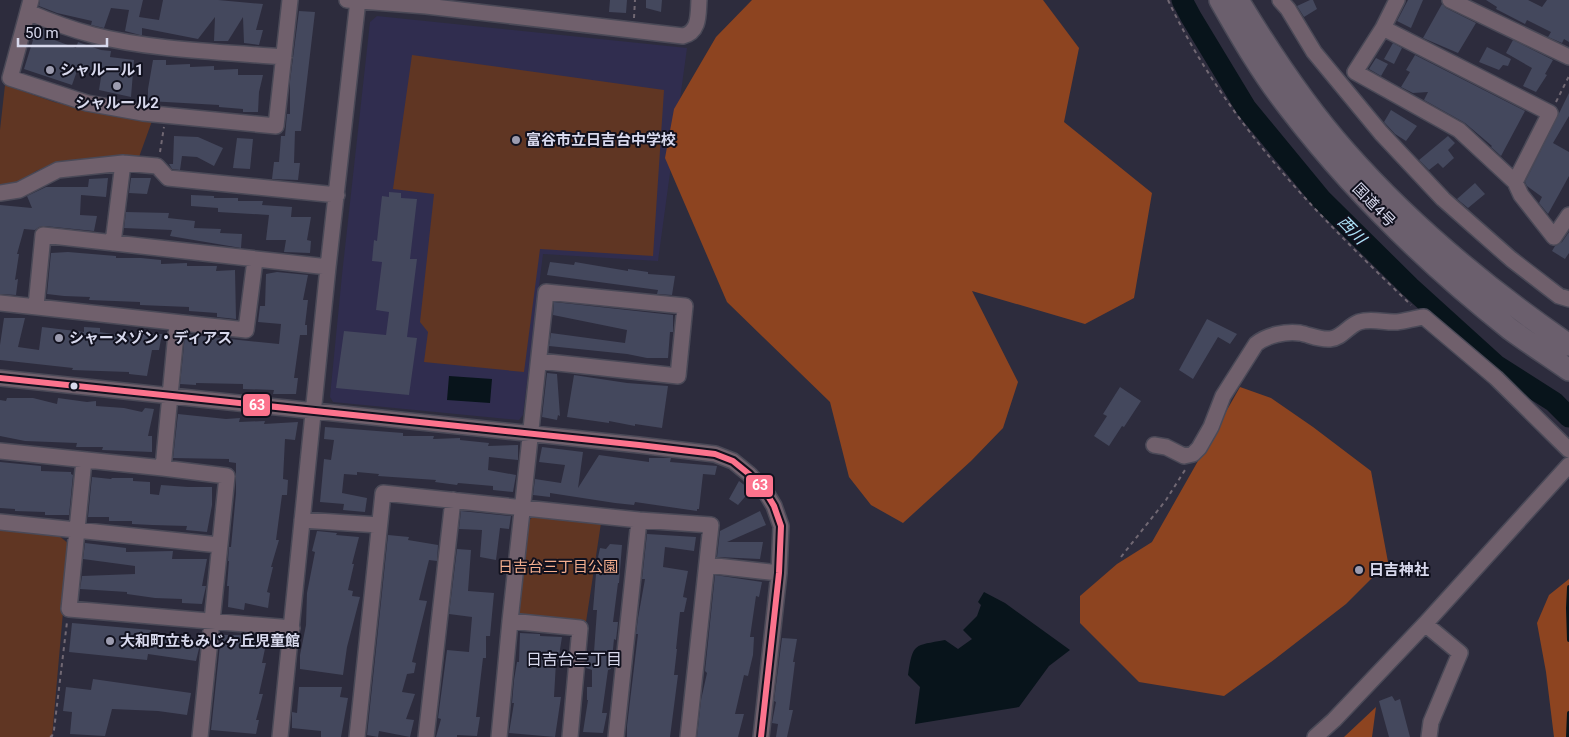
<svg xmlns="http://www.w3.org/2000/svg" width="1569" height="737" viewBox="0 0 1569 737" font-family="Roboto,'Noto Sans JP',sans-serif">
  <rect width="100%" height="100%" fill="#2d2c3d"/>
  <path fill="#302d4f" d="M377 16 687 48 658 261 543 254 523 415 519 420 333 402 330 397 342 275 370 22Z"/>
  <path fill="#603623" d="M412 55 664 90 653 256 540 249 524 372 424 362 428 332 420 322 434 194 393 189Z
    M5 85 54 102 103 114 152 121 139 157 61 161 36 171 18 183 0 185V130Z
    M534 516 601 523 586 622 522 618 517 612 527 522Z
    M0 529 58 535 69 544 52 737H0Z"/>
  <path fill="#8d4420" d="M752 0H1043L1079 48 1064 122 1152 193 1134 298 1085 324 972 291 1018 382 1003 428 971 461 903 523 871 505 849 477 830 402 727 302 665 158 674 109 716 37Z
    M1240 387 1271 398 1313 427 1371 471 1388 562 1346 604 1275 659 1224 696 1139 682 1080 623V596L1117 564 1152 542Z
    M1569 579V737H1554L1546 672 1537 623 1549 595Z
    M1376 707 1372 737H1344Z"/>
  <path fill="#08141b" d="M449 376 492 379 490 403 447 400Z
    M984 592 1005 603 1070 650 1049 666 1019 707 915 724 920 687 908 675C913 642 914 646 945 640L958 649 972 639 963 630 977 616 981 605 978 602Z"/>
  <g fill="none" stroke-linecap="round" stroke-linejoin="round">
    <path stroke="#08141b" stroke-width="4" d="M1569 587 1568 608 1569 640
      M1568 737 1569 713"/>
    <path stroke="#08141b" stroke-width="21" d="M1182 0 1191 17 1246 108 1321 199 1410 287 1496 365 1554 402 1569 417"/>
  </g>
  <path fill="#44485d" d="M40 0H143L139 17 159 20 163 0H218L263 4 256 30H263L259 45 244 43 243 17 228 41H214L215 17 198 39 142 28V35H140L125 31 129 10 111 8 104 28 91 25 92 21 57 13 39 6Z
    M610 0H627L626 13 609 12Z
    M646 0H662L661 12 646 8Z
    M1310 0H1313L1317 9 1304 17 1297 6Z
    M1408 0H1423L1411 28 1397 21Z
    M1486 0H1528L1542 7 1547 0H1569V42L1564 39 1562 43 1548 37 1551 32 1527 20 1525 24 1496 9 1497 7Z
    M1442 4 1446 8 1476 23 1458 53 1423 38Z
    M299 11 315 12 301 131H295L294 163H300L298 180 272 179 274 162H279L281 136H285L287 114H290V81Z
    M34 26 52 32 49 38 76 48 78 42 101 50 111 51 110 57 134 60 131 97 99 90 102 71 78 68 72 85 24 69 33 40 30 39Z
    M1513 40 1553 60 1545 74 1547 75 1536 92 1523 86 1532 68 1506 53Z
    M1393 43 1402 48 1394 64 1384 59Z
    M1487 47 1511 59 1508 66 1503 65 1499 70 1479 62Z
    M1415 55 1525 111 1501 156 1491 147 1492 146 1465 123 1424 100 1428 92 1413 93 1401 87 1410 72 1406 70Z
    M1376 58 1388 64 1381 76 1369 69Z
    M153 60H166V65L190 64V67L214 66V70L238 69V75H263L259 92 258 112H243V109L219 107V105L148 101V89Z
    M1569 93V116L1553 143 1569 152V176L1548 214 1539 203 1542 197 1527 186 1525 182Z
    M1391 110 1417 126 1406 141 1395 134 1384 122Z
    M174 136 198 137 223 148 214 166 197 157 182 156 180 170 172 169 169 164H173Z
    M1448 136 1455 143 1448 150 1454 158 1443 168 1438 163 1429 170 1419 160Z
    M237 138 253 139 250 169 233 168Z
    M108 178 106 197 81 195 80 215 97 216 94 231 44 226 39 227 35 230 24 229 17 254H19L15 280 18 279 16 295 0 294V205L32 208 27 196 46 187H88L89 179Z
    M131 178H151L147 194 129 193Z
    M1475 183 1485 194 1468 208 1457 199Z
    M389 192 401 193V198L417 199 410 259H417L407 337 417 338 409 395 336 388 344 331 386 335 389 312 376 310 382 262 372 261 374 240 377 241 382 196 389 197Z
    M191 195 214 196V198H238V201H263L262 205 292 207 291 217H311L307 240 311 241 310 253 284 252 286 240H266L269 215 218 212V208L191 206Z
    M126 212 169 213 168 218 195 221 194 228 221 229 220 233 242 234 241 248 170 236 172 230 124 228Z
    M1569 232V253L1565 259 1552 251 1555 246 1562 242Z
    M68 252 116 256V258H141L161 260V264L187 263V266H217L216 271 235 270 236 319 217 317V313L189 311V307L140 305V302L89 300 90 297 64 296 47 294 51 253Z
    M550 262 574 265 575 262 628 271V269L648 272V274L675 276 672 295 657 294 658 290 547 275Z
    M277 272 308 275 303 300H308L305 325H307V335H300L294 378H298L296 394H273L274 390 243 389V384L196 383V385L180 384 185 335 200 334 201 336 279 344 281 324 258 322 260 306H265L266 274Z
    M554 302 673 315V332H670L668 358H647L627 354 549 346 551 333 625 343 627 330 553 315Z
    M4 318H25L18 347 39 350 42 327 84 332V327L100 328V332L138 338V334H162L159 350H152L147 376 129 374V372L72 370 73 368 0 360V345Z
    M1207 319 1237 334 1230 344 1218 337 1193 379 1179 370Z
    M547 373 557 374 560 416 558 415 557 420 542 417Z
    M574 375 627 383 668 386 662 428 635 424V426L609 421V423L567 417Z
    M1120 387 1141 401 1124 427 1122 426 1109 446 1094 436 1107 416 1103 414Z
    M7 398H33L57 404 58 398 87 402 96 401V406L124 408 142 412 145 408 154 409 148 436H152V452L102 450 103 447H76L77 443 25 441 0 436V400L6 401Z
    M178 414 226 419 240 418 239 422 265 421 264 424 298 422 295 440 285 439 283 479 288 480 287 495H282L276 540H279L271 567H273L267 592 270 593 268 608 245 603 244 610 228 607 229 586H227L229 561H228L229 547H231L236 493V463L229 462V459L173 458Z
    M325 427 403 433V436H434L433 439 460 438V440L489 443 488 446 518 445V460L489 457 488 470 516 475 513 492 493 490V486L458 483 457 485 435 482 436 480 378 476 379 474 357 472V475L344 474 342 493 367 498 365 512 343 510 344 504 320 502 324 459 331 460 334 440 324 439Z
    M542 447 583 452 578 488 599 455 649 462V458H671L670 462 717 466 715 475 703 474 699 509H697V511L635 502 634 505 615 503 550 493V497L533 495 535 479 561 483 565 465 539 462Z
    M0 462 41 466V471L71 472V474L73 475 69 515H45V512L15 511V509L0 508Z
    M92 477 111 479 112 478H133V481L150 482V494L159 495 161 485 188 487H212V505L207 532 186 530 187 526 152 525 132 524V521H109V517H88Z
    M739 481 751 490 738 505 729 499Z
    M461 511 511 516 509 529 500 528 496 560 480 557 482 530 459 529Z
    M760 511 766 525 727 542H763L760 559 717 557 720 531Z
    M317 531 337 533 336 535 359 537 352 564H354L348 590 353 591 352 596 360 597 347 647 343 675 300 669V655L306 625 307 593 315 552 312 551Z
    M647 534 696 537 694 551 665 547 663 567 688 571 683 597 687 598 684 612H680L676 649H677L674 675H678L670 737H627V726L638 634H636L638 618 645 579H642Z
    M388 535 409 537 408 540 438 545 437 561 429 560 419 600 427 601 412 662 416 663 414 673 407 674 402 692 415 694 406 719 414 720 410 737 379 731 378 737 367 735Z
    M85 543 126 548V552L173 551 172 559H207L202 586H206L202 604 182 603V599L155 598 127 594V592L80 589 82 576 135 574V566L83 559Z
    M610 544 622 545 619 583H618L613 622H618L616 640 614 639 611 669 608 670 602 713H607L603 733 583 732 588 700H587V687H592V670L586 668 587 651 594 652 597 610H593L597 562 600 548 606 549Z
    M457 549 471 550 468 591 494 593 490 636H486V658H483L476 717H480L477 736 457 735V737H436L441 719 438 718 447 650 469 652 472 617 449 614Z
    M715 575 762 582 759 597 756 596 750 637H754L753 655 748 676 744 675 735 714H744L738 737H697L701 700 707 673 705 671Z
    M72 623 151 630 150 635 201 640 196 661 148 654 147 660 69 652Z
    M520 633 540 634V636L562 637 558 662H556L554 697H561L555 737 509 733 514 703H512L514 680 517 662H519Z
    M221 635H239L267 639 262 663H266L259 694H263L256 720H259L256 734 211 730Z
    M782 638 797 639 793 662H795L789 710H793L787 737H776L778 724 772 723 776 702 774 701Z
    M93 679 191 693 187 715 158 711 112 709 105 736 70 734 72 712 63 711 66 687 91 690Z
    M299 687H342L340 697 348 698 341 737H321V731L292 728V712L297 713Z
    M1392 696 1395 701 1400 699 1410 737H1389L1379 701Z"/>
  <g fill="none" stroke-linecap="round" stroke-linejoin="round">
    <defs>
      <path id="minor" d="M31 0 10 78 87 103 143 113 276 126 290 0
        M347 0 426 6 683 36C700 32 698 14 699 0
        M1280 0 1288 9 1314 52 1381 133 1443 199 1511 259 1559 296 1569 299
        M1397 0 1383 28 1355 72 1459 130 1515 182 1521 195 1554 237 1569 215
        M1450 0 1569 57
        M28 12C49 21 70 29 93 35 151 50 223 52 284 57
        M1383 28 1550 113 1515 182
        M0 193 19 190 58 170 123 163 157 166 168 178 337 195
        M113 243 123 163
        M0 303 246 330 255 260
        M36 306 43 235 328 267
        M0 378 639 445 715 454 733 461 749 474 765 491 774 506 781 526 779 573 761 737
        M1154 445 1166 447 1184 456 1193 454 1199 448 1211 427 1223 396 1256 344C1267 335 1286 331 1300 333 1310 335 1319 340 1330 339 1342 338 1348 326 1359 322 1372 318 1385 323 1397 322 1406 321 1415 318 1424 317L1496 378 1569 450
        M0 451 163 468 227 476 200 737
        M84 460 69 609 292 628
        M163 468 177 323
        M302 520 379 525
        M0 522 219 545
        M707 565 779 573
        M510 621 580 628 570 737
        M1425 624 1460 653 1431 722 1429 737
        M280 737 328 267 358 0
        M357 737 383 493 639 520 711 525 688 737
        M426 737 453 500
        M499 737 510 621 546 292 685 306 678 376 539 361
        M616 737 639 520
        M1315 737 1334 720 1425 624 1569 465"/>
      <path id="highway" d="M1220 0C1241 37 1263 75 1290 109 1353 191 1428 264 1510 329 1529 343 1549 356 1569 370
        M1238 0C1270 53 1304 105 1345 151 1410 225 1489 290 1569 345"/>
    </defs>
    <use href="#minor" stroke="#4a4957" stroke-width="18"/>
    <use href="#highway" stroke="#4a4957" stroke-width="24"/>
    <path stroke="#716873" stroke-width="2" stroke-dasharray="4 4" stroke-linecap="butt" d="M1168 0C1204 77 1261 152 1319 213 1349 245 1380 275 1411 305
      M634 18 635 0
      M1556 102 1569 76
      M160 152 164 127
      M1121 557 1166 500 1185 470
      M50 737 52 736 54 730 67 622"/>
    <use href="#minor" stroke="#70606c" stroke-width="15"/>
    <use href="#highway" stroke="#6b5f6d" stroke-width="21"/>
    <defs>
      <path id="bus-1" d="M0 378 639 445 715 454 733 461 749 474 765 491 774 506 781 526 779 573 761 737"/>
    </defs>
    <use href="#bus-1" stroke="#11111e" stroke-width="10"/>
    <use href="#bus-1" stroke="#fc738d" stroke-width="6"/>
  </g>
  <g fill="#9c9caf" stroke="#11111e" stroke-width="2">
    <circle cx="50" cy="70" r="5"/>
    <circle cx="117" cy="86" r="5"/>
    <circle cx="516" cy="140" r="5"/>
    <circle cx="59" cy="338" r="5"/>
    <circle cx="1359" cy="570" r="5"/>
    <circle cx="110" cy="641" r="5"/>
  </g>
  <circle fill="#d8d9ed" stroke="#11111e" stroke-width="2" cx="74" cy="386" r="4.5"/>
  <g text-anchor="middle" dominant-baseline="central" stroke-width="4" stroke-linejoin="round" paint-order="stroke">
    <g font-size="15" font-weight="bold" fill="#d8d9ed" stroke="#11111e" text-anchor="start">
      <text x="60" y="70">シャルール1</text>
      <text x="117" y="103" text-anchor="middle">シャルール2</text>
      <text x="526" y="140">富谷市立日吉台中学校</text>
      <text x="69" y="338">シャーメゾン・ディアス</text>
      <text x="1369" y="570">日吉神社</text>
      <text x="120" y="641">大和町立もみじヶ丘児童館</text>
    </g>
    <g font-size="15" fill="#d8d9ed" stroke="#11111e">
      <text transform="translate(1374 205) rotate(46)">国道4号</text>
    </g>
    <g font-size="15" fill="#f5af8f" stroke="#11111e">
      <text x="558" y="567">日吉台三丁目公園</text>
    </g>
    <g font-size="16" font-style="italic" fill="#aee3f9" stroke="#11111e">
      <text transform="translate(1352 230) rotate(45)">西川</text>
    </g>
    <g font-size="16" fill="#d8d9ed" stroke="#11111e">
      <text x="574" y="659">日吉台三丁目</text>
    </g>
  </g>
  <g stroke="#11111e" stroke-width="2">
    <rect x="242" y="393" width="29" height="24" rx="5" fill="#fc738d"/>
    <rect x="745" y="474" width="29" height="24" rx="5" fill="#fc738d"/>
  </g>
  <g font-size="14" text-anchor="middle" font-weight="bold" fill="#fff">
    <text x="257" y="410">63</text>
    <text x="760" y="490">63</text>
  </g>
  <path d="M18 38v8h89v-8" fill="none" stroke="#d8d9ed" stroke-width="2.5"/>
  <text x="25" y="38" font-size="15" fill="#d8d9ed" stroke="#11111e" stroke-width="4" paint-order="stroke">50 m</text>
</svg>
